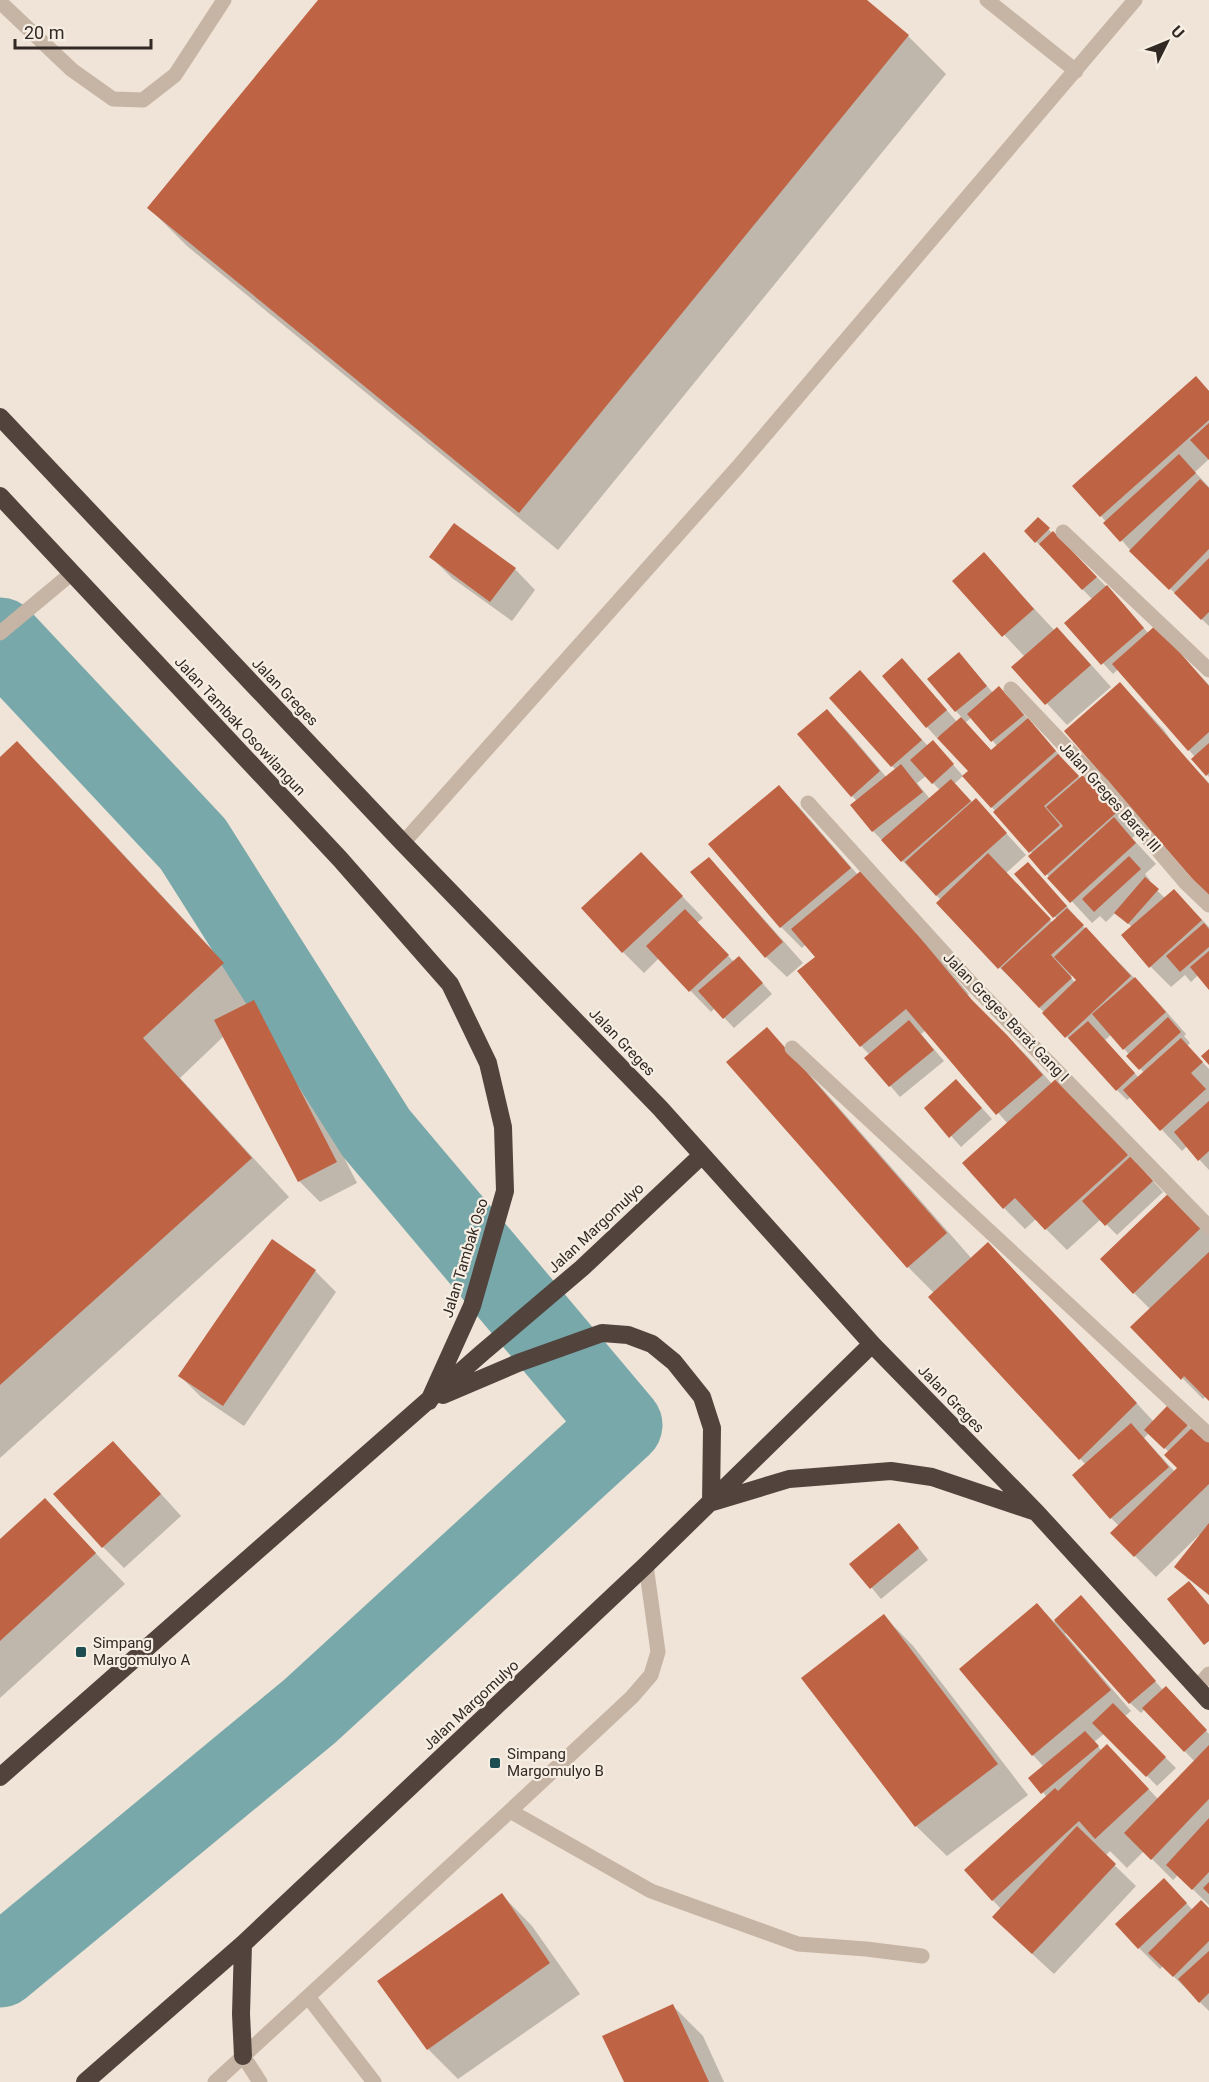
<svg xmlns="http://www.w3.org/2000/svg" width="1209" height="2082" viewBox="0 0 1209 2082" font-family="Roboto,sans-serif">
  <rect width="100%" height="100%" fill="#efe4d7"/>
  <path fill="#0003" fill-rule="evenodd" d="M319 0H864L908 36 946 74 558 550 187 246 149 208Z
    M1196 378 1209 391V459L1195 472 1209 487V626L1131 551 1101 516Z
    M1038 519 1118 598 1149 634 1186 660 1209 685V777L1193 759 1195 757 1118 669 1113 674 1066 623 1093 600 1026 531Z
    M984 555 1055 631 1057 629 1078 650 1111 687 1067 725 1013 667 1025 657 954 581Z
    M431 557 515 569 535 590 512 621 452 578Z
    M969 665 993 693 1010 698 1075 773 1081 779 1082 777 1103 798 1136 835 1132 838 1156 864 1145 874 1150 880 1148 882 1165 898 1174 891 1209 927V988L1198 975 1191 982 1185 975 1171 987 1150 966 1132 927 1116 912 1106 922 1100 916 1092 923 1030 856 1033 854 964 776 970 771 938 736 937 738 927 727 912 670 957 722 962 718 929 679ZM972 717 998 747 992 751 965 723Z
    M860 672 928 746 943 753 963 776 954 784 973 803 976 800 1026 855 1006 873 1053 923 1057 919 1016 874H1039L1076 917 1075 918 1156 1000 1186 1034 1184 1036 1190 1043 1187 1046 1209 1069V1170L1187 1146 1182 1151 1131 1097 1127 1100 1117 1090 1021 988 1000 968 938 903 941 900 873 831 852 805 857 801 852 796 827 711 848 732 887 778 896 770 892 766ZM926 776 940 790 930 799 917 783ZM1073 975 1078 981 1076 983 1070 977ZM1112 1034 1144 1073 1139 1078 1105 1040Z
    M1120 684 1141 705 1164 730 1177 749 1209 783V896Z
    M17 743 55 781 261 1002 258 1005 275 1023 357 1183 320 1202 299 1181 224 1036 180 1078 289 1197 0 1458V759Z
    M779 787 800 808 858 875 884 892 969 994 968 995 980 1010 1028 1057 1052 1084 1079 1100 1163 1192 1117 1235 1101 1219 1067 1250 1036 1219 1025 1229 1004 1208 964 1164 1008 1124 926 1030 921 1034 944 1061 900 1097 866 1058 870 1055 861 1046 817 957 806 944 802 948 781 927Z
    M708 859 729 880 803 963 787 977 766 957Z
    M662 875 703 918 697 923 734 962 749 968 772 994 734 1028 715 1008 711 1012 659 958 644 973 623 952Z
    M767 1029 797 1060 972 1259 1009 1265 1154 1422 1168 1407 1192 1430 1209 1442V1595L1186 1577 1201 1536 1199 1535 1156 1577 1135 1556 1119 1526 1111 1518 1086 1465 930 1297 934 1293 908 1267ZM1149 1433 1169 1452 1179 1468 1175 1472 1144 1438Z
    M966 1091 992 1119 961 1147 926 1108Z
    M1172 1192 1209 1230V1399L1206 1396 1203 1399 1132 1327 1151 1310 1134 1293Z
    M315 1271 336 1292 244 1426 201 1397 180 1376Z
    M134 1464 181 1516 124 1568 103 1547Z
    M45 1500 125 1584 0 1698V1541Z
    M909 1536 928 1560 881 1599 852 1564Z
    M1080 1598 1163 1690 1176 1698 1209 1734V1905L1178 1875 1173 1880 1144 1851 1127 1868 1110 1851 1105 1856 1136 1886 1054 1974 1015 1938 1001 1909 966 1871 1047 1797 1030 1778 1044 1767 1033 1755 1037 1605 1054 1622ZM1067 1632 1130 1703 1141 1713 1145 1709 1195 1762 1159 1800 1137 1777 1102 1751 1094 1742 1105 1733 1157 1786 1176 1768 1124 1717 1131 1711 1065 1634Z
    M884 1616 914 1647 1028 1795 947 1856 916 1826Z
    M502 1895 532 1926 580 1994 458 2079 428 2049Z
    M1184 1901 1193 1910H1209V2011L1163 1966 1160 1969 1139 1948Z
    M672 2005 703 2036 724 2082H625Z"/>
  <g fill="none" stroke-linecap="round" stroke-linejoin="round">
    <path stroke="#78a8aa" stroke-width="81" d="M0 638 193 844 376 1133 622 1425 310 1711 0 1967"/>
  </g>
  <path fill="#bf6345" d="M318 0H867L909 35 519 513 147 208Z
    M1196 376 1209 391V420L1100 517 1072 486Z
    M1209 423V460L1190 440Z
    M1179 454 1196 473 1120 542 1103 523Z
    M1200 479 1209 488V549L1169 590 1129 551Z
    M1038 517 1050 528 1035 543 1024 531Z
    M454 523 516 568 490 602 429 557Z
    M1053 531 1097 577 1082 590 1039 544Z
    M984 552 1034 609 1002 637 952 581Z
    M1209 558V612L1201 620 1174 593Z
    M1107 585 1144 628 1101 665 1064 623Z
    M1156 625 1209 686V732L1188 751 1112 664Z
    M1057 627 1091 665 1045 705 1011 667Z
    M959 652 987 686 955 712 927 679Z
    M902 658 947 710 926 728 882 676Z
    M860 670 922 740 891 767 829 698Z
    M1120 682 1209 784V898L1064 731Z
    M999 686 1024 715 991 742 967 714Z
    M827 709 880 771 851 797 797 734Z
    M961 717 991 750 1028 718 1056 751 991 808 962 776 968 771 937 738Z
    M933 740 954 764 932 784 910 760Z
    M17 741 224 963 143 1038 252 1158 0 1385V757Z
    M1209 743V773L1206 776 1191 759Z
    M1058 754 1079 776 1044 806 1060 825 1029 853 993 812Z
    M901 764 923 792 872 832 850 805Z
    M1083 775 1116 813 1045 876 1028 856 1063 826 1046 807Z
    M951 779 971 801 901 862 881 840Z
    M779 785 851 868 780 928 708 844Z
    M976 798 1007 833 936 896 905 862Z
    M1114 817 1136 843 1070 903 1047 878Z
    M641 852 683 896 622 953 581 908Z
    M988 853 1051 919 998 969 936 903Z
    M1129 856 1141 869 1094 912 1082 899Z
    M709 857 783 942 765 958 690 872Z
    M1028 862 1067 906 1053 918 1014 874Z
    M863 869 971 999 1007 1035 1043 1075 996 1115 906 1009 860 1047 797 971 815 957 791 929Z
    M1145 877 1159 889 1128 924 1114 913Z
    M1174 889 1202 920 1149 968 1121 935Z
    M1067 908 1084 925 1051 955 1072 978 1039 1008 1001 968Z
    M685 909 729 955 689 992 646 946Z
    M1204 923 1209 929V947L1180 972 1166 956Z
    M1086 927 1131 976 1065 1038 1042 1013 1076 980 1054 957Z
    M1209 951V990L1190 967Z
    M739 956 763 983 723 1019 698 991Z
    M1135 977 1166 1012 1123 1050 1092 1014Z
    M254 1000 337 1162 298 1182 214 1020Z
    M1168 1017 1181 1032 1139 1070 1126 1056Z
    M909 1020 934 1050 889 1087 864 1058Z
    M1088 1021 1135 1073 1116 1091 1068 1038Z
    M767 1027 947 1233 907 1268 726 1062Z
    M1181 1038 1203 1062 1191 1073 1206 1089 1160 1131 1123 1090Z
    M1209 1049V1065L1201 1056Z
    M1058 1077 1128 1155 1045 1230 1015 1198 1003 1209 962 1163Z
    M956 1079 982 1108 949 1138 924 1108Z
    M1209 1101V1151L1198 1161 1174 1132Z
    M1131 1156 1153 1181 1105 1226 1082 1201Z
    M1172 1190 1205 1224 1133 1294 1100 1259Z
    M272 1239 316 1270 223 1406 178 1376Z
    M988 1242 1137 1403 1079 1460 928 1297Z
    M1209 1252V1401L1184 1376 1181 1380 1130 1327Z
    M1168 1405 1188 1425 1164 1449 1144 1430Z
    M1131 1423 1169 1467 1110 1519 1072 1475Z
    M1195 1425 1209 1441V1484L1134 1557 1110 1533 1177 1468 1164 1455Z
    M113 1441 161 1494 102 1548 53 1494Z
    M45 1498 96 1553 0 1641V1539Z
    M899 1523 919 1548 870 1589 849 1564Z
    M1209 1523V1595L1174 1567Z
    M1189 1581 1209 1605V1641L1204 1645 1167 1599Z
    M1081 1595 1156 1681 1129 1704 1054 1620Z
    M1037 1603 1111 1690 1032 1756 959 1669Z
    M884 1614 998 1764 915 1827 801 1678Z
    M1166 1686 1207 1730 1184 1752 1142 1708Z
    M1113 1703 1166 1757 1146 1777 1092 1723Z
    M1085 1731 1099 1746 1041 1794 1028 1778Z
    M1107 1744 1149 1789 1095 1839 1079 1821 992 1901 964 1870 1055 1788 1058 1791Z
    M1209 1745V1799L1151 1860 1124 1833Z
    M1209 1818V1872L1192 1890 1166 1865Z
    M1077 1826 1116 1864 1032 1954 992 1917Z
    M1164 1878 1187 1903 1138 1949 1115 1924Z
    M1209 1882V1894L1203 1888Z
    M502 1893 550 1963 427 2050 377 1981Z
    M1201 1900 1209 1908V1941L1173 1977 1148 1953Z
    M1209 1951V1993L1199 2003 1178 1979Z
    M673 2004 709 2082H624L602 2036Z"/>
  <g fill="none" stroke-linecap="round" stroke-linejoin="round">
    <path stroke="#c6b4a4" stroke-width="15" d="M987 0 1076 71
      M0 2 72 70 113 99 143 100 175 75 224 0
      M0 633 72 573
      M403 843 737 468 1135 0
      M510 1811 651 1891 798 1944 866 1949 922 1956
      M309 1998 374 2082
      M243 2056 260 2082
      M215 2082 510 1811 632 1697 651 1675 658 1652 646 1565"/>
    <path stroke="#c6b4a4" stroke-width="15" d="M1063 532 1209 670
      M1011 689 1104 787 1185 882 1209 905
      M808 803 972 984 1209 1227
      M792 1048 1209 1435
      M1197 1688 1209 1674"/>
    <path stroke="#52443d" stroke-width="18" d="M0 417 403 843 660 1108 872 1344 1037 1513 1209 1701
      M0 496 340 859 450 984 488 1063 503 1127 505 1191 472 1306 429 1401
      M443 1395 518 1363 602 1333 628 1335 652 1344 674 1362 702 1397 712 1428 711 1502
      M713 1502 789 1479 891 1471 932 1477 1033 1511
      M0 1777 482 1353 582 1268 701 1156
      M243 2056 241 2014 243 1944
      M85 2082 243 1944 646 1565 872 1344"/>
  </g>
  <g fill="#1e4d51" stroke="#f7eee3" stroke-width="2">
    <rect x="75" y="1646" width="12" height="12" rx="3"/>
    <rect x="489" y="1757" width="12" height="12" rx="3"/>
  </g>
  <g text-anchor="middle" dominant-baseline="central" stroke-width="4.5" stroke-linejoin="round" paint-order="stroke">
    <g font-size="15" fill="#322925" stroke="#f7eee3">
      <text transform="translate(285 692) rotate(46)">Jalan Greges</text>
      <text transform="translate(240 726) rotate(47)">Jalan Tambak Osowilangun</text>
      <text transform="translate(1110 797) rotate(48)">Jalan Greges Barat III</text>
      <text transform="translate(1006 1017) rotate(46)">Jalan Greges Barat Gang I</text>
      <text transform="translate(622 1042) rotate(46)">Jalan Greges</text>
      <text transform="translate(596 1228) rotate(-43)">Jalan Margomulyo</text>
      <text transform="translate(465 1258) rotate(-73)">Jalan Tambak Oso</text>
      <text transform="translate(951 1399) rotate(46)">Jalan Greges</text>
      <text transform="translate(471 1705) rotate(-43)">Jalan Margomulyo</text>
    </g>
    <g font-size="15" fill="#322925" stroke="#f7eee3" text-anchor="start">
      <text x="93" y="1643">Simpang<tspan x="93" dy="17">Margomulyo A</tspan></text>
      <text x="507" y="1754">Simpang<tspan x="507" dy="17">Margomulyo B</tspan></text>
    </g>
  </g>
  <g transform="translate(1167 42) rotate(47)" stroke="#f7eee3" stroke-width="4.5" paint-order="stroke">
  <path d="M0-4.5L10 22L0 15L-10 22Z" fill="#322925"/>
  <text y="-9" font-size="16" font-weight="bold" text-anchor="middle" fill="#322925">U</text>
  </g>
  <path d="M15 39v9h136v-9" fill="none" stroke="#322925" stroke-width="3"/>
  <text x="24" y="39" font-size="18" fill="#322925" stroke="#f7eee3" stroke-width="4.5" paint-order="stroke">20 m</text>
</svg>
